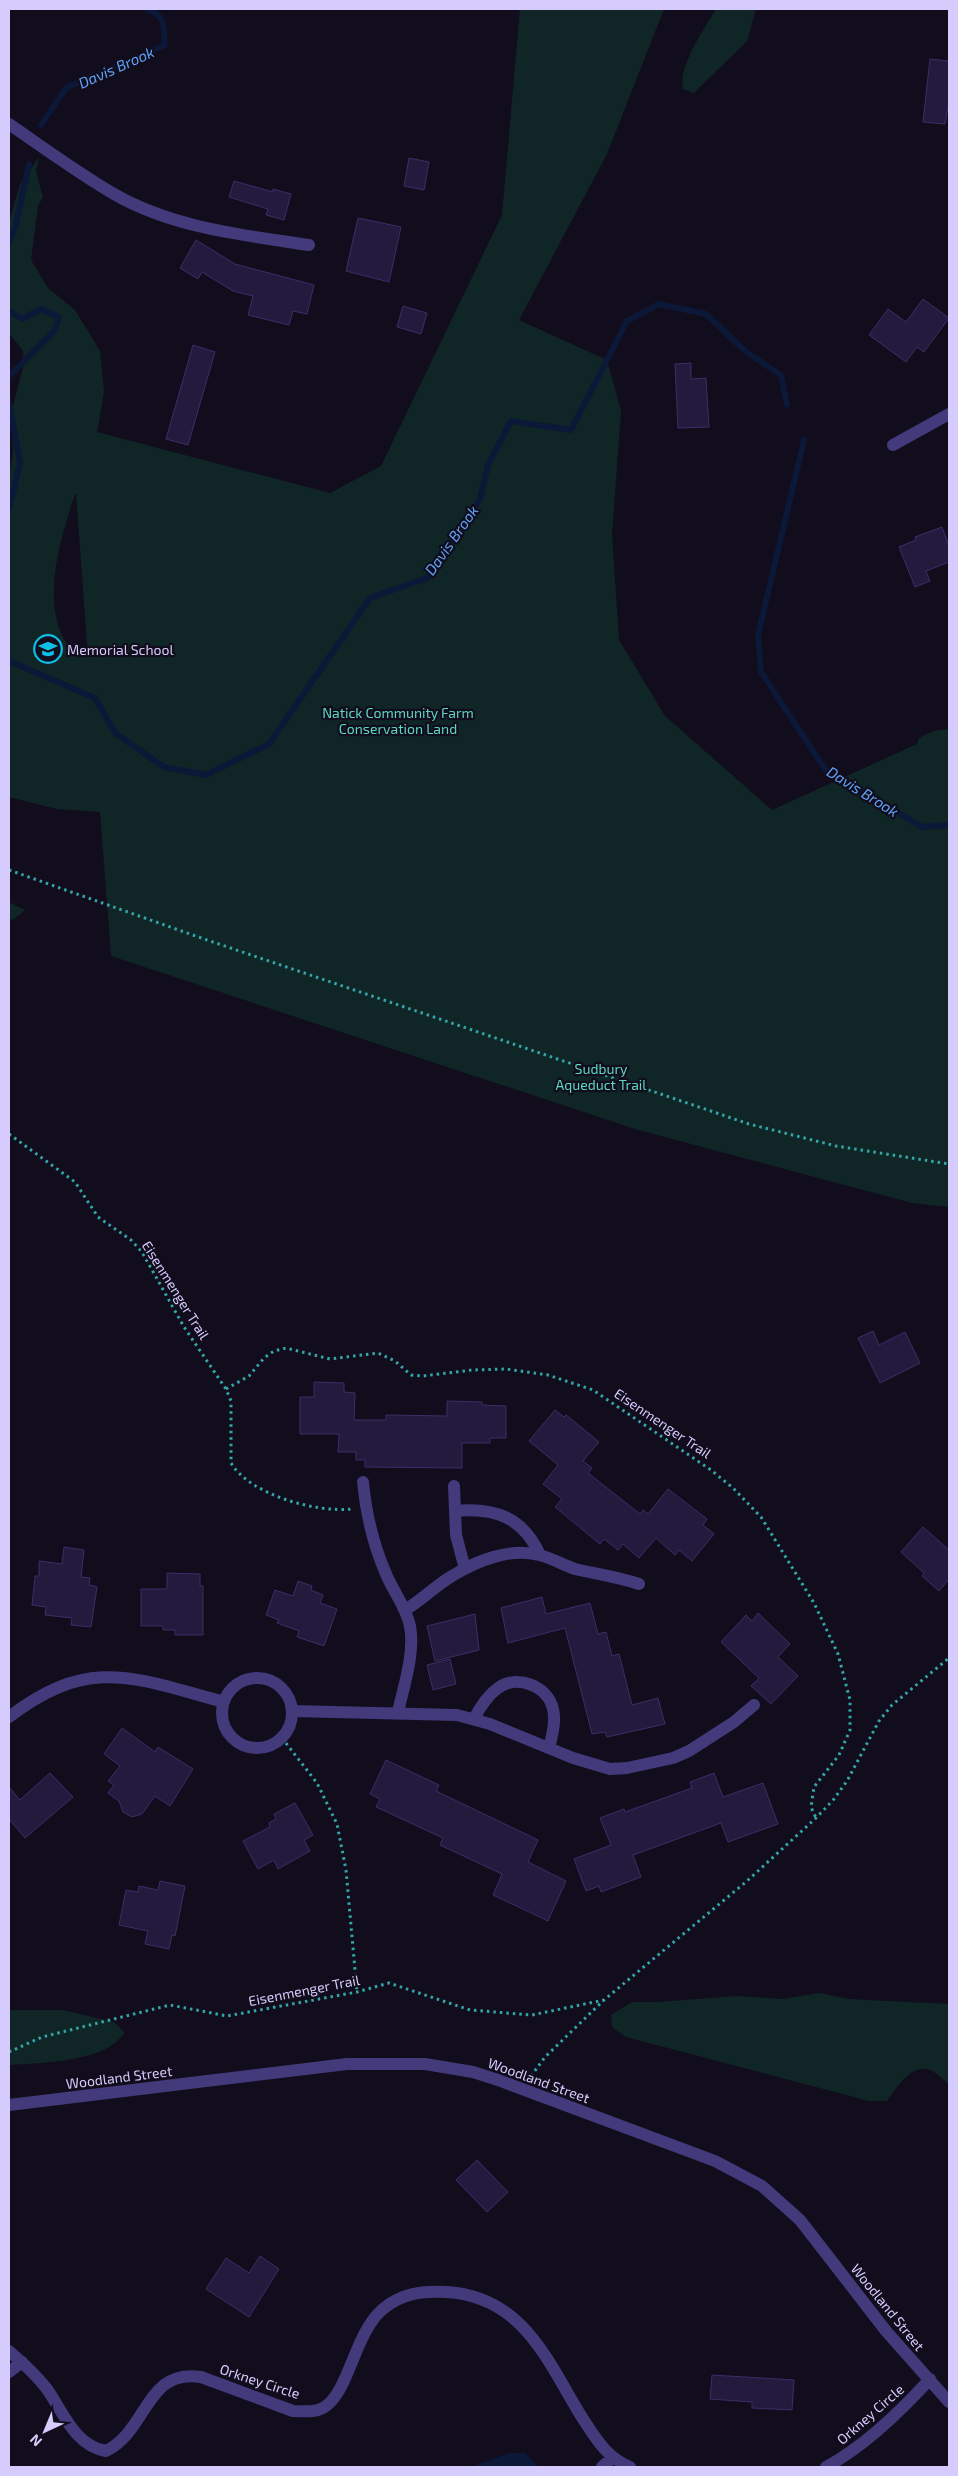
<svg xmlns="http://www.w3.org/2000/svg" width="958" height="2476" viewBox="0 0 958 2476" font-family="'Exo 2',sans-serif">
  <rect width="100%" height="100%" fill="#110d1d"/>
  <path fill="#102526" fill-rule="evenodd" d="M520 9H664L607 154 519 320 607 360 621 411 612 535 619 640 665 716 772 810 917 744 919 738 933 731 949 729V1207L912 1203 635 1129 111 956 100 812 57 809 9 797V476L13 452 11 414 24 363 23 351 9 333V222L20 184 39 157 36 171 43 197 38 206 31 260 48 288 75 310 100 351 104 392 97 432 330 493 381 466 502 215ZM75 494H76L88 657C82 654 72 650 68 645 39 604 61 537 75 494Z
    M716 9H756L747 41 694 93 683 89C678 66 704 29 716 9Z
    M9 902 25 910 13 920 9 919Z
    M819 1993 849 1999 949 2004V2084C943 2080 936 2072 930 2070 911 2063 896 2089 887 2101H869L626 2037 612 2027 611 2015 632 2002H659L736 1996 784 1999Z
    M9 2010H63L114 2022 125 2033C121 2037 116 2043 111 2046 86 2062 38 2063 9 2065Z"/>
  <path fill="#0b1838" d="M509 2453H525L539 2467H471Z"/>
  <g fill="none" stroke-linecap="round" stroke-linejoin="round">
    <path stroke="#0b1838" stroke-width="6" d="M41 125 66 88 165 45C164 29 165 14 147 9
      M9 243 16 225 29 164
      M9 311 22 319 41 309 59 317 55 330 9 376
      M9 403 20 463 9 509
      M804 440 758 635 761 672 825 769 922 827 949 825
      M9 661 95 698 115 733 164 767 206 775 269 744 370 598 427 578 480 499 488 465 511 421 571 430 627 321 659 304 706 314 745 351 781 375 787 405"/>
  </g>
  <path fill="#241a3d" stroke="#3d2d68" d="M930 59 949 61V101L945 124 923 122Z
    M409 158 429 162 424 190 404 186Z
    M234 181 273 192V189L291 194 284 220 266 215 268 209 229 197Z
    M358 218 401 227 389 282 346 271Z
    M196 240 235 264 314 285 307 314 293 311 289 325 248 315 253 296 233 291 202 272 198 279 180 268Z
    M923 299 949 318 924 352 917 347 906 362 869 335 888 309 906 322Z
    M403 306 427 313 421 334 397 327Z
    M193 345 215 352 188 445 166 439Z
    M691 363V379L706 378 709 427 678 428 675 364Z
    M942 527 949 546V562L926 571 930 581 915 587 899 547 916 540 915 537Z
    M873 1331 879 1345 905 1332 920 1363 880 1383 858 1338Z
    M314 1382 344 1383V1392L355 1393 354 1420H386V1415L447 1416V1401L482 1402V1405L506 1406V1438H490V1443H462V1468L365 1467V1460H356V1452H338L339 1434H300V1397H314Z
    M555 1410 564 1417 566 1415 599 1442 583 1461 592 1468 588 1473 640 1514 643 1510 648 1514 668 1489 707 1519 703 1525 714 1534 692 1561 679 1550 675 1555 656 1538 639 1558 623 1544 618 1550 604 1539 600 1544 555 1507 562 1499 543 1484 558 1465 529 1441Z
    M923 1527 949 1550V1579L939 1591 922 1576 924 1573 901 1552Z
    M64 1547 84 1550 81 1577 90 1578 89 1585 97 1587 91 1627 71 1625 72 1618 45 1615 46 1607 32 1605 35 1576H39V1561L62 1564Z
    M167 1573 200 1574V1586H203V1635H175V1630H163V1626H141V1589H167Z
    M298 1581 312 1586 311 1590 323 1595 320 1603 337 1609 324 1646 297 1637 299 1631 277 1623 279 1620 266 1615 275 1590 293 1596Z
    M542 1597 546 1614 590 1603 598 1634 606 1632 612 1656 619 1654 632 1705 658 1698 665 1724 607 1737 605 1732 592 1734 565 1628 508 1643 501 1608Z
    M758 1613 790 1644 778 1657 798 1676 771 1704 751 1686 759 1678 721 1642 746 1615 752 1621Z
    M475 1614 479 1650 435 1661 427 1626Z
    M450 1659 456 1684 433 1690 427 1665Z
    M122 1728 155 1752 158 1747 193 1769 170 1806 155 1796 142 1814 132 1817 123 1812 119 1801 108 1793 114 1785 108 1781 120 1766 104 1754Z
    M386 1760 439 1785 436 1791 538 1840 528 1862 566 1881 548 1921 493 1895 502 1874 440 1845 443 1838 376 1807 380 1799 370 1794Z
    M50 1773 73 1797 25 1838 9 1819V1787L20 1800Z
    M714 1773 723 1797 763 1783 778 1824 728 1842 721 1823 633 1855 641 1877 601 1892 599 1886 586 1891 574 1859 611 1845 600 1818 624 1809 625 1812 692 1788 690 1782Z
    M295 1803 313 1835 304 1840 310 1851 278 1869 274 1860 258 1869 243 1841 270 1827 269 1823 276 1819 274 1814Z
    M160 1881 185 1886 175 1936 172 1935 169 1949 145 1944 148 1931 119 1925 126 1890 138 1892 139 1886 158 1890Z
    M477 2160 508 2192 487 2212 456 2180Z
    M260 2256 279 2269 249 2317 206 2289 226 2258 249 2273Z
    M712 2375 794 2380 792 2410 752 2408V2402L710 2399Z"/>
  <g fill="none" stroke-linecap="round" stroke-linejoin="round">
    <path stroke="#33a6a8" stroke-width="3" stroke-dasharray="2.5 4" stroke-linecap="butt" d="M9 870 207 940 749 1124 836 1146 949 1164
      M9 1134 75 1182 98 1217 131 1240 142 1252 184 1327 226 1389 231 1401V1463C250 1495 317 1513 352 1509
      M226 1389 249 1376 264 1358 274 1351 286 1348 330 1359 378 1353 395 1361 411 1375 423 1376 472 1370 506 1369 548 1375 593 1390 711 1470 733 1488 761 1517 814 1603 838 1654 850 1700V1730L839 1755 814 1787 811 1807 816 1818
      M282 1738 317 1783 337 1824 346 1870 357 1992
      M9 2052 42 2037 170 2005 227 2016 357 1992 389 1983 470 2010 532 2015 604 2000
      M531 2076 545 2057 604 2000 747 1881 816 1818 834 1799 847 1781 879 1721 892 1705 949 1658"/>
    <path stroke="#423a7a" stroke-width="12" d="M9 124C44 148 78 173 114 194 173 228 243 235 309 245
      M893 445 949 414
      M363 1482C366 1514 373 1544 386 1574 393 1591 406 1607 410 1626 415 1653 404 1685 398 1712
      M454 1486 456 1535 465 1569
      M455 1511C494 1507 523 1517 540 1555
      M405 1610C422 1600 435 1586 452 1576 476 1561 511 1547 539 1555 552 1558 563 1565 575 1569 596 1574 618 1577 639 1584
      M222 1713a35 35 0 1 1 70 0a35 35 0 1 1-70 0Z
      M292 1711 457 1715 490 1724 573 1758 610 1769 627 1768 673 1758 689 1751 734 1722 754 1705
      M9 1717C90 1655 134 1678 224 1702
      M474 1719C480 1707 487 1696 498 1688 517 1674 548 1686 553 1709 556 1722 552 1736 549 1748
      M9 2105 347 2064H425L473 2072 498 2080 715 2161 762 2186 800 2220 886 2331 949 2402
      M9 2351C22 2362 36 2375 47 2389 63 2412 75 2446 106 2451 148 2430 146 2368 201 2377L293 2411C302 2411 314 2413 323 2408 349 2394 354 2333 383 2309 402 2293 422 2291 446 2292 524 2296 548 2363 583 2419 596 2439 607 2458 630 2467
      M9 2372 22 2362
      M602 2467 612 2458
      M826 2467C865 2446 900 2412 930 2379"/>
  </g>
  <defs>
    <symbol id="school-ring" viewBox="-11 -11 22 22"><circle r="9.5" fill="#110d1d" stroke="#0cbfe7" stroke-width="1.5"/><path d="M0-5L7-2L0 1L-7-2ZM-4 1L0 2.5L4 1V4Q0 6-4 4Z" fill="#0cbfe7"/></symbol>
  </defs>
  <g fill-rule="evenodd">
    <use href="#school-ring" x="32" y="633" width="32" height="32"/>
  </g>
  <g text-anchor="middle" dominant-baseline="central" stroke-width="4.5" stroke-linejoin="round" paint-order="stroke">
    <g font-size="14" fill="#d5cbfc" stroke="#110d1d" text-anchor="start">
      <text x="67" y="649">Memorial School</text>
    </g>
    <g font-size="14" fill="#5cd7c3" stroke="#110d1d">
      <text x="398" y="712">Natick Community Farm<tspan x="398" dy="16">Conservation Land</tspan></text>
      <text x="601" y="1068">Sudbury<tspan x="601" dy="16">Aqueduct Trail</tspan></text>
    </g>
    <g font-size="14" fill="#d5cbfc" stroke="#110d1d">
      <text transform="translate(176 1290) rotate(58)">Eisenmenger Trail</text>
      <text transform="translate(663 1423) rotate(34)">Eisenmenger Trail</text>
      <text transform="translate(304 1990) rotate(-11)">Eisenmenger Trail</text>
      <text transform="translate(119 2077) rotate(-7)">Woodland Street</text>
      <text transform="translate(539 2080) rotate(20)">Woodland Street</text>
      <text transform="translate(888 2307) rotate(51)">Woodland Street</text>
      <text transform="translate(260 2381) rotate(18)">Orkney Circle</text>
      <text transform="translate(870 2414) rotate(-41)">Orkney Circle</text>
    </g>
    <g font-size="15" font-style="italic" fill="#5fa4f7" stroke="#110d1d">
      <text transform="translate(116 67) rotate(-24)">Davis Brook</text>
      <text transform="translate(451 540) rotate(-55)">Davis Brook</text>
      <text transform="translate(863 791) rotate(32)">Davis Brook</text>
    </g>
  </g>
  <rect width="958" height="2476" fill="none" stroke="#d5cbfc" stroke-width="20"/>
  <g transform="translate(45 2431) rotate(224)" stroke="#110d1d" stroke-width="4" paint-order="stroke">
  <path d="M0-4L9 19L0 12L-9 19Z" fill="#d5cbfc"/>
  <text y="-8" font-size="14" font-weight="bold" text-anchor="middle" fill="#d5cbfc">N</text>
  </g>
</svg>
